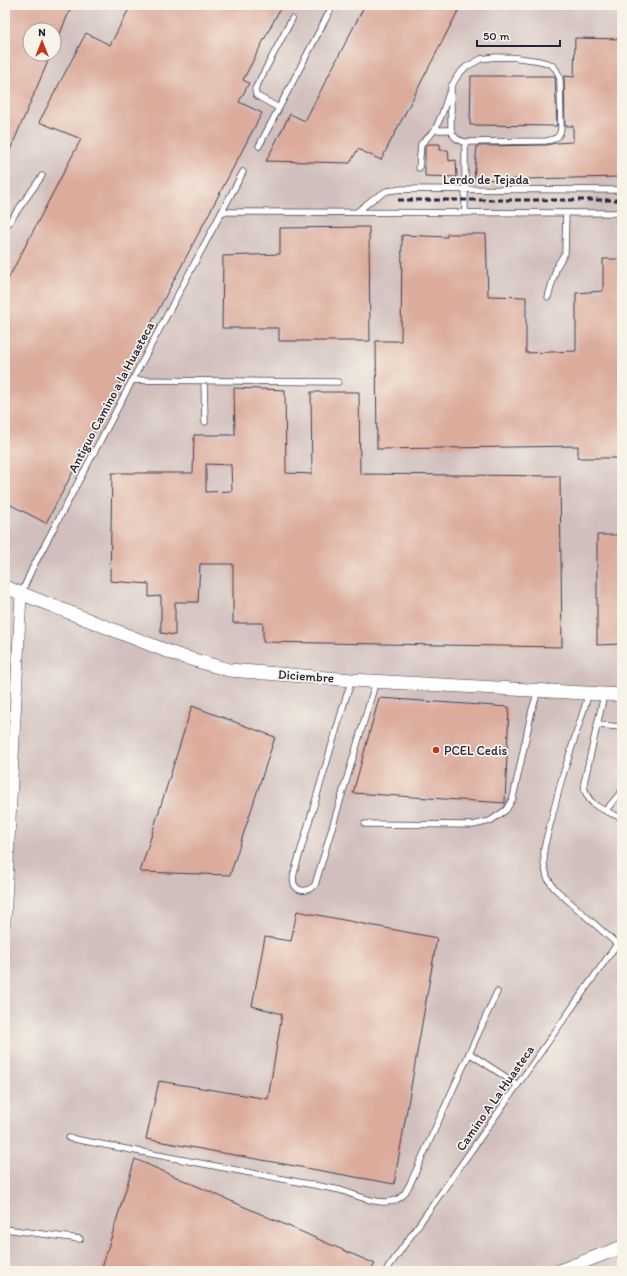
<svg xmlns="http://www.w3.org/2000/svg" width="627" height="1276" viewBox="0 0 627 1276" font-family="Itim,sans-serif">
  <rect width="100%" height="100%" fill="#f7f3e8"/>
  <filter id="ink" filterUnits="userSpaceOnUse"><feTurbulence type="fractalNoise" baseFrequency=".025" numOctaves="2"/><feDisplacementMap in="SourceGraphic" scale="8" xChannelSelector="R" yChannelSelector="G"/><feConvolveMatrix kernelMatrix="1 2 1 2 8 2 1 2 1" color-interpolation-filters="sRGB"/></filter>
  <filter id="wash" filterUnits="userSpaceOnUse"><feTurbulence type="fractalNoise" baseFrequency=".012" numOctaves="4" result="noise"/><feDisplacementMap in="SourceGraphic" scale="16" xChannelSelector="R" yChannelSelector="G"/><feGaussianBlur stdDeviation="0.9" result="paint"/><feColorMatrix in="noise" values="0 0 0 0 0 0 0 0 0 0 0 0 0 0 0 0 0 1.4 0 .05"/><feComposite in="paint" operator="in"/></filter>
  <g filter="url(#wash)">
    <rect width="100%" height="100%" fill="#f3ddc0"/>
    <path fill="#d1bfbd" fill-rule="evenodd" d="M5 5H622V1271H5ZM30 30H54V54H30Z"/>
    <g id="blocks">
      <path fill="#dbab9c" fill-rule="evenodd" d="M5 5H72L54 48V30H30V54H51L5 162Z
        M131 5H282L243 80 249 83 239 102 262 113 46 523 5 502V285L81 139 39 122 86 33 110 45Z
        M365 5H461L381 160 358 149 350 163 266 161 290 114 305 121Z
        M575 38 622 39V177L474 180 477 146 546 145 556 143 573 142V126H565L564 76 574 77Z
        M471 76H555L557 126 470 125Z
        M428 144H440V150H448L449 161 456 160 457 177 425 176V146Z
        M369 227 370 341H279V328H222L223 256 280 254V228Z
        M447 234H486L488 296 526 297V353L576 351V293L603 291V259H622V458H578V446L377 449 376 341H401L402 235 447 237Z
        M234 388 285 390 286 473 312 474 311 392H359L360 474 560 476 562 647 263 642V623H233V564H200L198 602H175V635L161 633V596L149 597V584L110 581 112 473H193L194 435H235ZM206 464 231 465 232 491 206 492Z
        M597 535H622V644L597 645Z
        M379 698 509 707 505 803 353 793Z
        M192 706 275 737 230 875 140 872Z
        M297 911 437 938 394 1184 146 1139 159 1081 268 1099 282 1014 252 1006 265 937 291 941Z
        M135 1159 375 1264 370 1271H101Z"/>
    </g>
  </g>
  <g filter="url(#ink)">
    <use href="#blocks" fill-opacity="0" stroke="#413e4f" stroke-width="1"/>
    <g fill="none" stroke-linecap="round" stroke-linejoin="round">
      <defs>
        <path id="service" d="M496 57C508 57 544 59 553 66 557 70 559 74 560 80L561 128C560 138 555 139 546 141L465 142C457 140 454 138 451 130V87L458 75 466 67 481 59Z
          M279 108 259 97 256 95 255 89 292 19
          M435 130H451
          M465 142V213
          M259 146 333 5
          M419 168 421 144 435 130 442 114 449 93
          M222 212 622 213
          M357 212 373 199 387 191 402 189 622 190
          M5 228 42 176
          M548 297 557 266 565 253 566 213
          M133 380 338 382
          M204 381 205 422
          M21 594 32 569 243 172
          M352 680 346 697 294 873C290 889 303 896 315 885L376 681
          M589 693 562 778 544 848V864L547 877 554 888 617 944
          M604 695 584 783C585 806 604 810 622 818
          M598 725 622 727
          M606 810 622 791
          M365 824 473 825 490 821 506 810 513 798 532 710 538 691
          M469 1053 518 1085
          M69 1138 340 1190C356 1195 389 1211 403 1195 406 1192 408 1187 410 1184L497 992
          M5 1229 80 1239
          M386 1271 622 937"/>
        <path id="minor" d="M5 922 21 594"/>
        <path id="tertiary" d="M5 587 177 655 229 670 352 680 622 695
          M559 1271 622 1247"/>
      </defs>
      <use href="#service" stroke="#413e4f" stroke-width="7"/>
      <use href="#minor" stroke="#413e4f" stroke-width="12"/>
      <use href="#tertiary" stroke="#413e4f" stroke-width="14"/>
      <use href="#service" stroke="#fff" stroke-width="5.5"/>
      <use href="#minor" stroke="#fff" stroke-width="11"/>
      <use href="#tertiary" stroke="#fff" stroke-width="13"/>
      <path stroke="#22223b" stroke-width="3" stroke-dasharray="6 3" stroke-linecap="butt" d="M398 200H622"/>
    </g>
  </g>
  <circle fill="#c8321e" stroke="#f7f3e8" stroke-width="1.5" cx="436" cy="750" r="4"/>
  <g text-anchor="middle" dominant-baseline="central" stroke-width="3.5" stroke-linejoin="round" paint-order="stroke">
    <g font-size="13" fill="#22223b" stroke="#f7f3e8">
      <text x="486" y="179">Lerdo de Tejada</text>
      <text transform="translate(111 397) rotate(-62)">Antiguo Camino a la Huasteca</text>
      <text transform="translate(306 676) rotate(4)">Diciembre</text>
      <text transform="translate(495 1098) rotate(-55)">Camino A La Huasteca</text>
    </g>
    <g font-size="13" fill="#22223b" stroke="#f7f3e8" text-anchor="start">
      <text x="444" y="750">PCEL Cedis</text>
    </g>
  </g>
  <rect width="627" height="1276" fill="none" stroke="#f7f3e8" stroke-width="20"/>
  <g transform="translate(42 42)"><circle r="19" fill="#f7f3e8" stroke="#a29fa3"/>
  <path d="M0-3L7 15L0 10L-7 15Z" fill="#c8321e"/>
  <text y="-6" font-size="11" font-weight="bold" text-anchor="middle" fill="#22223b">N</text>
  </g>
  <path d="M477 40v6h83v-6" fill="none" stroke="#22223b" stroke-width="2"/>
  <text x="483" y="40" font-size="12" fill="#22223b" stroke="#f7f3e8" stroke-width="3" paint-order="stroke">50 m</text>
</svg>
